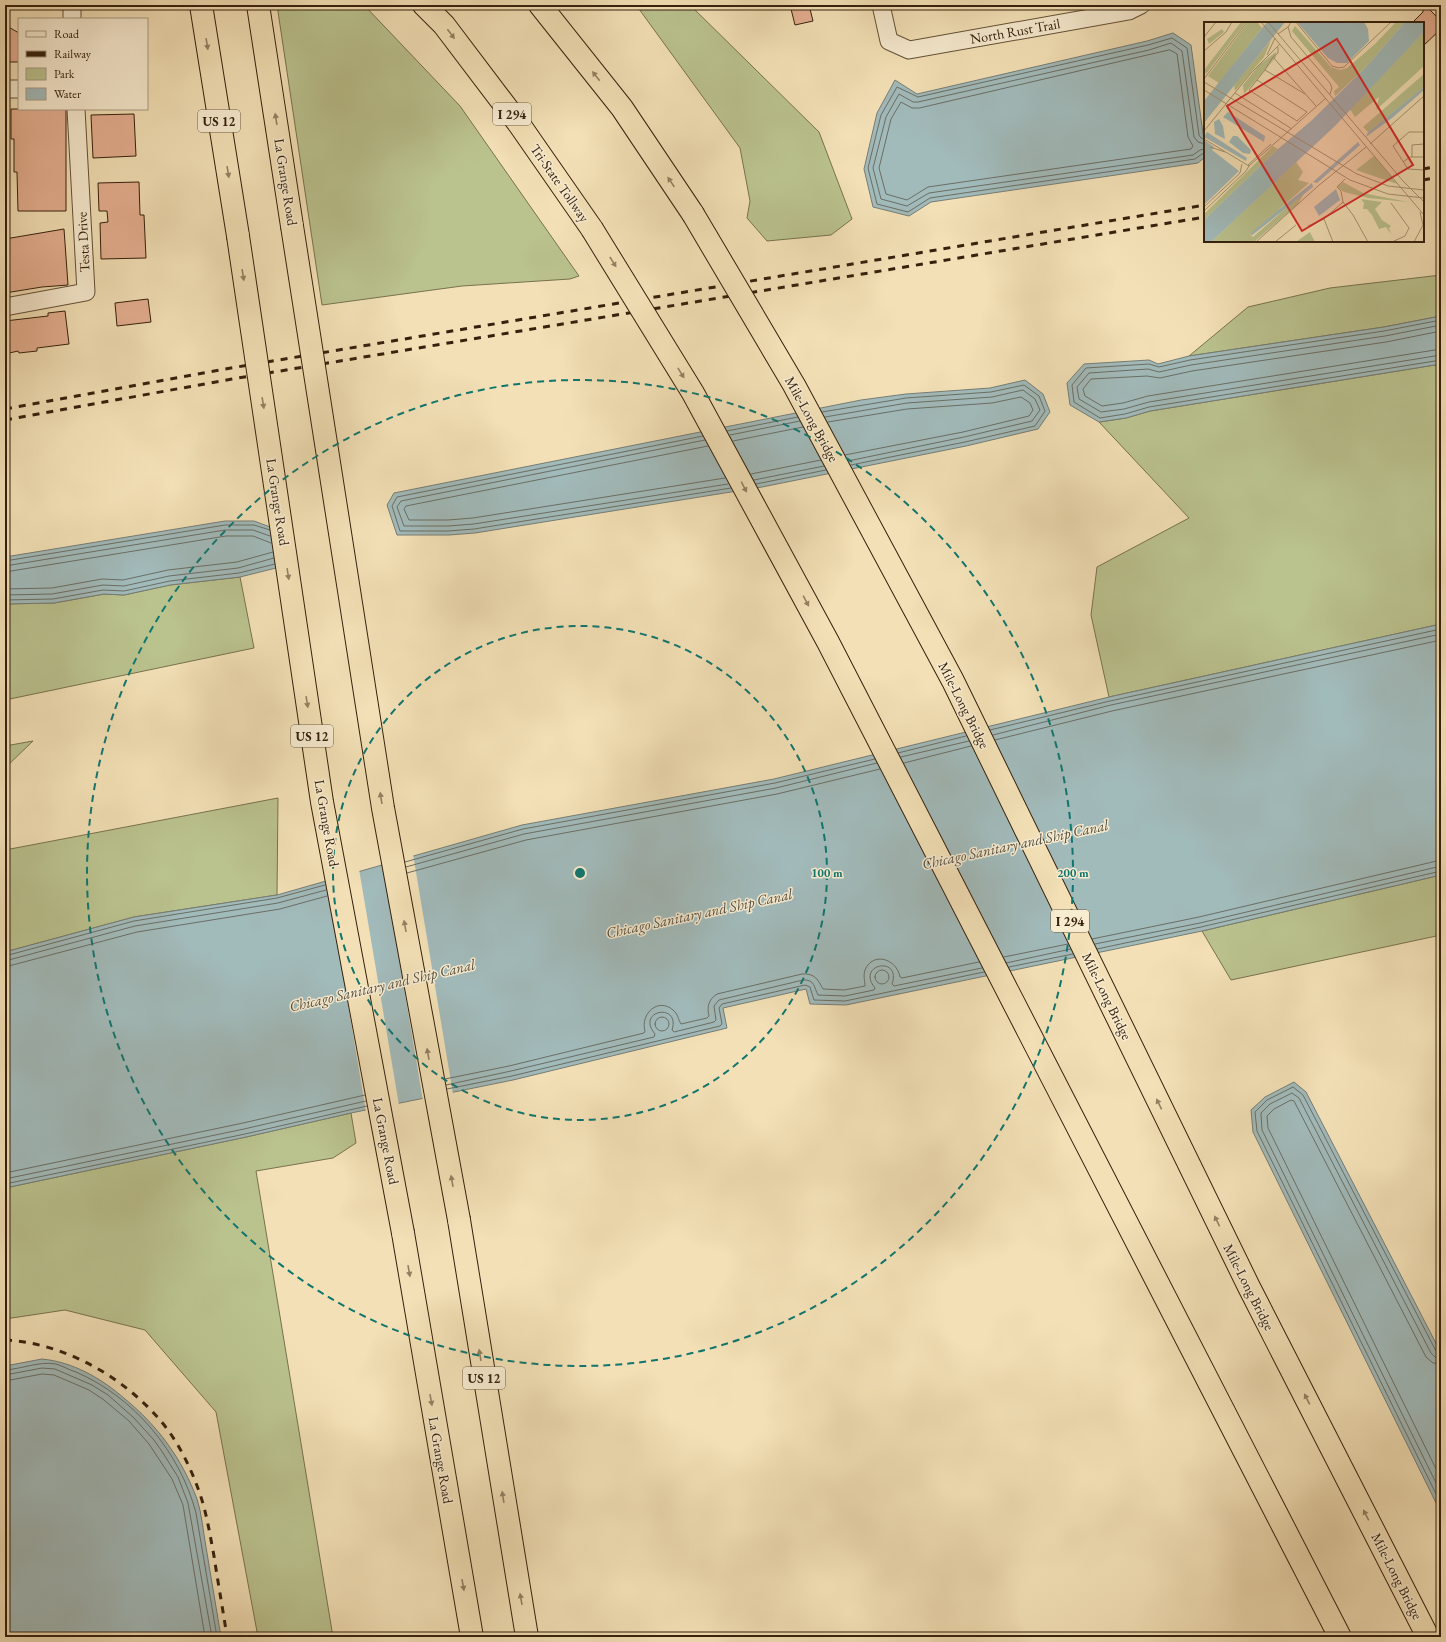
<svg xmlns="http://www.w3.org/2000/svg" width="1446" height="1642" viewBox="0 0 1446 1642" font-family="'EB Garamond',serif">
  <rect width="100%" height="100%" fill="#f3e0b6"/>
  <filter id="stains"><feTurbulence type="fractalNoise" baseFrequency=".005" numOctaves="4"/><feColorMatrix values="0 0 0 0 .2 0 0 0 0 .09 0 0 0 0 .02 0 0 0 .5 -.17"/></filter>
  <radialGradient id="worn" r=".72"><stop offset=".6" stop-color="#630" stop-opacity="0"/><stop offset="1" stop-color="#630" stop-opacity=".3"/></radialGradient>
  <path fill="#bac28e" stroke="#78724e" d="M277 5H364L460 106 579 276 570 279 462 286 322 305Z
    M632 5H690L819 132 852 219 831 235 767 241 747 218 750 201 740 148 639 9Z
    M1441 275V316L1384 327 1189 356 1248 307 1330 288Z
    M1441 364V624L1109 697 1091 615 1097 567 1189 518 1099 422 1126 418 1150 411Z
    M240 577 254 648 5 700V604L54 603 104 594 124 595 170 585Z
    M33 741 5 768V746Z
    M278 798 277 895 134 917 5 952V850Z
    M1441 875V935L1231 980 1202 931Z
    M351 1113 356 1143 333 1158 256 1171 333 1637H258L216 1412 145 1330 65 1310 5 1319V1188L246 1137Z"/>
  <path fill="#a1baba" stroke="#767d75" d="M1173 33 1191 45 1205 148V157L1198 163 931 202 909 216 873 207 864 169 877 113 895 80 917 94 1147 41Z
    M1441 316V364L1150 411 1126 418 1099 422 1070 405 1067 383 1084 364 1149 360 1158 364 1189 356 1384 327Z
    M1025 380 1043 394 1050 412 1038 429 966 446 762 487 475 533 449 535H397L387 505 394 493 861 400 906 394 990 388Z
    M225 521H254L292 535 276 568 240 577 170 585 124 595 104 594 54 603 5 604V557Z
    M1441 624V875L1202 931 846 1005 810 1004 806 989 723 1008 727 1028 513 1080 351 1113 246 1137 5 1188V952L134 917 277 895 522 825 774 779 1109 697Z
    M1294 1082 1306 1092 1441 1353V1513L1253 1132 1251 1110 1265 1097Z
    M42 1359C73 1362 101 1378 125 1399 158 1426 182 1459 197 1499 202 1514 203 1531 206 1547 211 1577 216 1607 221 1637H5V1366Z"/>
  <path fill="#f3e0b6" d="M413 854 453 1094 423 1101 383 862Z
    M359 869 399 1105 366 1112 327 878Z"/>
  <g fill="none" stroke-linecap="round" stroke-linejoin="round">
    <path stroke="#6b6e64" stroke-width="1" d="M1170 50 1177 54 1188 137 1193 146 1191 149 928 187 907 200 886 194 879 168 891 119 901 102 912 108H919Z
      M1205 139 1201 138 1199 135 1187 48 1172 38 1148 45 918 97 897 87 881 115 868 168 877 204 908 212 930 198 1195 159 1202 154H1205
      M1205 144 1198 142 1194 137 1182 51 1171 43 1149 50 918 102H913L899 94 886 117 873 168 881 199 907 206 929 193 1193 155 1200 150 1205 149
      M1441 320 1384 331 1190 360 1159 367 1149 364 1086 368 1072 385 1074 402 1100 418 1125 414 1149 407 1441 360
      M1441 325 1385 336 1191 365 1159 372 1148 369 1089 373 1077 387 1079 399 1101 412 1124 409 1149 402 1441 355
      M1441 331 1386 342 1192 371 1160 378 1147 376 1091 379 1083 389 1085 396 1102 406 1123 403 1148 396 1441 349
      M822 412 906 398 991 392 1024 385 1039 396 1045 411 1035 426 965 442 851 465
      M825 417 907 403 992 397 1023 390 1035 399 1040 410 1032 421 964 437 848 461
      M828 422 907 409 992 403 1021 397 1030 403 1033 410 1029 416 963 432 845 455
      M727 431 798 417
      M730 435 800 421
      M703 436 397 497 392 506 400 531H448L474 529 731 488
      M705 440 401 501 397 507 404 526H448L474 524 728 484
      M733 441 803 427
      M708 446 406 506 404 509 409 520H448L473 518 725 478
      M751 474 821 460
      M754 480 824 466
      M756 484 826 470
      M5 561 225 525H254L270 530
      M5 566 225 530H253L270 536
      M5 572 226 536H253L271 543
      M5 589 52 588 102 579 123 580 168 570 237 562 273 552
      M5 595 52 594 103 585 124 586 169 576 238 568 274 558
      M5 600 53 599 103 590 124 591 170 581 239 573 275 564
      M990 730 1110 701 1441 629
      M993 735 1111 705 1441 634
      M995 740 1112 711 1441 640
      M898 753 966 736
      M901 757 969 741
      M904 763 971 746
      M405 862 523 829 775 783 875 759
      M406 867 524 834 776 788 877 763
      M407 873 526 840 777 794 880 769
      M1092 939 1199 917 1441 860
      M1095 944 1200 923 1441 866
      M1097 949 1201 927 1441 871
      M5 956 134 921 277 898 325 885
      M1004 957 1068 944
      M5 961 135 926 278 903 326 890
      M1006 963 1071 949
      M5 967 137 932 280 909 327 896
      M1009 967 1073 954
      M875 977a7 7 0 1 1 14 0a7 7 0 1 1-14 0Z
      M655 1024a7 7 0 1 1 14 0a7 7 0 1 1-14 0Z
      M445 1079 509 1066 644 1033 645 1031C640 1014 658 997 673 1010 678 1014 678 1019 681 1024L707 1018 709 1016C707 1007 708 1000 717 994L802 974C815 973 818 980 823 989L844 990 865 986C865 981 863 976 865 970 873 951 897 959 900 977L902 978 979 962
      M446 1085 511 1071 654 1037 655 1034C635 1010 681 1002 672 1030L674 1032 714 1022 716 1020 714 1006 719 1000 803 980C815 979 814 988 818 995L845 996 874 990 875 988C855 964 902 955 892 984L894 986 982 968
      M447 1089 512 1076 720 1026 722 1024 719 1008 722 1004 805 985 810 987 814 1000 845 1001 984 972
      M5 1173 243 1123 365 1095
      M5 1179 244 1129 366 1101
      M5 1184 245 1134 367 1106
      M1441 1353 1436 1351 1303 1095 1293 1087 1267 1100 1255 1112 1257 1131 1441 1504
      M1441 1358H1436L1431 1353 1299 1098 1292 1093 1270 1104 1261 1113 1262 1130 1441 1493
      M1441 1364 1433 1363 1426 1357 1294 1101 1291 1100 1274 1109 1267 1116 1268 1128 1441 1479
      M5 1370C22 1369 39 1361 56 1364 63 1366 69 1370 76 1372 134 1397 180 1452 196 1513L217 1637
      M5 1375 42 1368 55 1369 92 1385 108 1395 133 1417 154 1440 163 1453 178 1477 188 1503 212 1637
      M5 1381 42 1374 54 1375 89 1390 104 1400 129 1421 149 1444 172 1479 183 1505 205 1637"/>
  </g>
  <path fill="#e5af90" stroke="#35210d" d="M790 5H809L813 21 795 25Z
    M1423 5H1425L1441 21V29L1423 46V23H1412L1423 12Z
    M5 25 19 33V62H5Z
    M11 109H66V211H18L17 172H14V139H11Z
    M134 114 136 156 93 158 91 115Z
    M139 182 140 215H144L146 258 101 259 100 223 108 222 107 211H99L98 183Z
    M64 229 68 285 42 287 5 293V239Z
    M148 299 151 322 117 326 115 303Z
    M65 311 69 344 37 348V351L19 353 18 351 5 354V321L48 316V313Z"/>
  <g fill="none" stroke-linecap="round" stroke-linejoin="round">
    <defs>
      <path id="street" d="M72 5V19
        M881 5 889 41 909 50 1129 11 1141 5
        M5 89H19
        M5 307 86 292 76 109"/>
      <path id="highway" d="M201 5 238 236
        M258 5 292 226
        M424 5 444 25 519 124 592 229
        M540 5 622 108 693 214
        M459 1220 527 1637
        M403 1233 472 1637"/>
    </defs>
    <use href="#street" stroke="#645137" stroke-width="19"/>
    <use href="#highway" stroke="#35210d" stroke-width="24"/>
    <use href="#street" stroke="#f7ebd0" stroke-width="17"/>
    <use href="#highway" stroke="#f3e0b6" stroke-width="22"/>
    <path stroke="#35210d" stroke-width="3" stroke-dasharray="7 7" stroke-linecap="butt" d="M1423 169 1441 166
      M1423 180 1441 177
      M5 409 231 368 1205 205
      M5 420 232 379 1205 217
      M5 1340C64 1343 122 1376 160 1420 178 1441 191 1468 200 1494 207 1515 210 1535 214 1556 218 1583 223 1610 227 1637"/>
    <defs>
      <path id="highway-bridge" d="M693 214 794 385 953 681 1249 1287 1428 1637
        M292 226 383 808 459 1220
        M592 229 693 393 828 642 1340 1637
        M238 236 322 802 403 1233"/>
    </defs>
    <use href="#highway-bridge" stroke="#35210d" stroke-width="24" stroke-linecap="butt"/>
    <use href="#highway-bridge" stroke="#f3e0b6" stroke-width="22"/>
  </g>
  <defs><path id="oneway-solid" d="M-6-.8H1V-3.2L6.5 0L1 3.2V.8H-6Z"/></defs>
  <g fill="#948062">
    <use href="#oneway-solid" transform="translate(451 34) rotate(53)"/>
    <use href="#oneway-solid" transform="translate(207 44) rotate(81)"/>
    <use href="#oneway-solid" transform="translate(596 76) rotate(-128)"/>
    <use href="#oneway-solid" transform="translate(276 119) rotate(-99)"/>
    <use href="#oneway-solid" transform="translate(228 172) rotate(81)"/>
    <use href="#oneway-solid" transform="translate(671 182) rotate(-124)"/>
    <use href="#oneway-solid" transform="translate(613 262) rotate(58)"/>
    <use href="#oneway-solid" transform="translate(243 275) rotate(81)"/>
    <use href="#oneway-solid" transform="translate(681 373) rotate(58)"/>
    <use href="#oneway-solid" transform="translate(263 403) rotate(81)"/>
    <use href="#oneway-solid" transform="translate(744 487) rotate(62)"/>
    <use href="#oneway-solid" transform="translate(288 574) rotate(81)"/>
    <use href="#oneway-solid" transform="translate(806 601) rotate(62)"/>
    <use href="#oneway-solid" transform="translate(307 702) rotate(81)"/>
    <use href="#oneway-solid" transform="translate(381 798) rotate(-99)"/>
    <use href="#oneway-solid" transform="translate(405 926) rotate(-100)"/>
    <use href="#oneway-solid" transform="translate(428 1054) rotate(-100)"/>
    <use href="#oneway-solid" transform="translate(1159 1104) rotate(-116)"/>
    <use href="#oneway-solid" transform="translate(452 1181) rotate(-100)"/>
    <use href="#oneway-solid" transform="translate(1217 1221) rotate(-116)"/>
    <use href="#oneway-solid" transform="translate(409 1271) rotate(80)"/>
    <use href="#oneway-solid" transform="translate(480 1355) rotate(-99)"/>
    <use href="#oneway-solid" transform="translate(1307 1399) rotate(-117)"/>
    <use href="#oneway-solid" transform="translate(431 1400) rotate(80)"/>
    <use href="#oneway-solid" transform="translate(503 1497) rotate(-99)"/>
    <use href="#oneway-solid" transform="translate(1366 1515) rotate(-117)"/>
    <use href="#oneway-solid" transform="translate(463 1585) rotate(80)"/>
    <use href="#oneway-solid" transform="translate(521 1599) rotate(-100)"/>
  </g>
  <g fill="none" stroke="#0f766e" stroke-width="2" stroke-dasharray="7 5">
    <circle cx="580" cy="873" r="247"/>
    <circle cx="580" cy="873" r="493"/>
  </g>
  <g text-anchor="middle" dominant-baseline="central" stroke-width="3" stroke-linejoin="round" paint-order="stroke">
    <g fill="#f7ebd0" stroke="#6f5e48" stroke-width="1">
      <rect x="493" y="103" width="38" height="22" rx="3"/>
      <rect x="198" y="110" width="42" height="22" rx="3"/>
      <rect x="291" y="725" width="42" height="22" rx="3"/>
      <rect x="1051" y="910" width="38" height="22" rx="3"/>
      <rect x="463" y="1367" width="42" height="22" rx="3"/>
    </g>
    <g font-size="13" font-weight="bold" fill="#35210d">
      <text x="512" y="114">I 294</text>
      <text x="219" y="121">US 12</text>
      <text x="312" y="736">US 12</text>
      <text x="1070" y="921">I 294</text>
      <text x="484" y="1378">US 12</text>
    </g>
    <g font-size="14" fill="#35210d" stroke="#f7ebd0">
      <text transform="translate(1015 31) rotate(-10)">North Rust Trail</text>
      <text transform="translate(286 182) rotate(81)">La Grange Road</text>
      <text transform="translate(560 183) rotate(55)">Tri-State Tollway</text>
      <text transform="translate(83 242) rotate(-93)">Testa Drive</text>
      <text transform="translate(812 419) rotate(61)">Mile-Long Bridge</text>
      <text transform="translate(278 502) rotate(81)">La Grange Road</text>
      <text transform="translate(964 705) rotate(63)">Mile-Long Bridge</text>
      <text transform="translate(327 823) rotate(80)">La Grange Road</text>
      <text transform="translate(1107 996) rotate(64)">Mile-Long Bridge</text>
      <text transform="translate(386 1141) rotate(79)">La Grange Road</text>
      <text transform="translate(1249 1287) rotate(63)">Mile-Long Bridge</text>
      <text transform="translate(441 1460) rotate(80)">La Grange Road</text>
      <text transform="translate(1397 1576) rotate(63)">Mile-Long Bridge</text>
    </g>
    <g font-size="15" font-style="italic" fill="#554f41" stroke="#f7ebd0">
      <text transform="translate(1015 844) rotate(-12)">Chicago Sanitary and Ship Canal</text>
      <text transform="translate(699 913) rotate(-12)">Chicago Sanitary and Ship Canal</text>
      <text transform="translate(382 985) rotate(-13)">Chicago Sanitary and Ship Canal</text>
    </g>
  </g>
  <g transform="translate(1204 22)">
    <rect width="220" height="220" fill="#f3e0b6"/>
    <path d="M37 0H42L2 52 0 48ZM44 0H53L58 6 15 61 4 54ZM192 0H201L163 44 131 74 130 69 135 65 88 9 91 4 127 45 136 48 143 46 171 22ZM18 7 20 10 5 22 3 17ZM220 10V44L172 88 175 75 151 95 146 87ZM67 18 60 35 31 69 30 63ZM72 30V35L40 72 39 63 55 43ZM220 52V65L164 110 159 105ZM69 124 74 127 0 198V192ZM170 134 193 162 152 148ZM92 140 99 150 94 158 105 161 46 213 49 215 101 170 94 182 50 220H7ZM139 160 159 171 204 180 164 176 140 170 133 165ZM157 177 178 180 171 187 178 198 187 204 185 206 187 212 182 205 175 207 168 193 163 187H159L160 181ZM106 210 111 220H92L96 217Z" fill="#bac28e"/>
    <path d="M63 0H81L0 101V79ZM93 0H160L164 7 165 19 143 41H133L124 36ZM201 0H220V10L131 104 7 220H0V198L74 127 107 99 163 44ZM220 65V68L188 96 162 115 164 110ZM24 90 61 114 60 120 19 95ZM15 97 19 104 21 117 11 112 10 100ZM3 110 43 136 42 139 0 115ZM29 114H33L47 128 46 132 39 131 25 120ZM0 118 10 125 8 128 35 149 0 183ZM154 120 156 123 121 154 113 161 109 160ZM108 161 109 165 47 214V211L73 189ZM132 167 136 178 115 194 110 185Z" fill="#a1baba"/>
    <path fill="none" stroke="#a79472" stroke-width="1" d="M57 0 220 193M64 0 199 159 220 180M87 0 84 5 87 15 126 61 128 66 126 72M92 0 128 44 135 46 140 45 187 0M74 12 84 5M0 15 12 0M74 25V31L69 35 112 84M0 29 22 10 28 0M63 33 71 16M61 48 69 35M0 57 43 0M53 58 103 90 93 99 45 68 61 48 101 72M0 60 153 152 184 164 220 168M0 68 146 158 184 172 220 176M31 71 88 107M0 109 47 51 76 22M220 110H205L189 124 204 147 220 148M0 117 45 144M166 122 220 74M6 125 21 130M208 135V123L220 122M199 140 206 135H220M44 143 67 122M139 180 149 193 164 220M139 180 137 169 133 165 141 157M187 181 205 206 201 214 188 220M0 185 36 151 38 142M0 189 42 149 45 144 122 76M104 204 120 197M52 220 114 164 162 125M71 220 92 203M129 220 120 197 139 180M210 220 219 203 216 190"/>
    <path fill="#d62828" fill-opacity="0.15" stroke="#d62828" stroke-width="2" d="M133 17 209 143 98 209 23 84Z"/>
    <rect width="220" height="220" fill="none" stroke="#35210d" stroke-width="2"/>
  </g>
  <circle cx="580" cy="873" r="6" fill="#0f766e" stroke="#f7ebd0" stroke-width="2"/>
  <g font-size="12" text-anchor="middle" font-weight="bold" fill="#0f766e" stroke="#f7ebd0" stroke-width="3" stroke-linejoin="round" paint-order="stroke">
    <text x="827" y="877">100 m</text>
    <text x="1073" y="877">200 m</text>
  </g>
  <rect width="1446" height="1642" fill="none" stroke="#f3e0b6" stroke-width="20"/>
  <rect x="6" y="6" width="1434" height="1630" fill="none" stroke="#35210d" stroke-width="2"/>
  <rect x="10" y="10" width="1426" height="1622" fill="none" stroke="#35210d"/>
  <rect x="18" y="18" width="130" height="92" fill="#f7ebd0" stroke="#a99a82"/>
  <rect x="26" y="31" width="20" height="6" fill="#f7ebd0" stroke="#a99a82"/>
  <text x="54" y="38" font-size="12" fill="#35210d">Road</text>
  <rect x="26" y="51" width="20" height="6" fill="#35210d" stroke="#a99a82"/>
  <text x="54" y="58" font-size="12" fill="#35210d">Railway</text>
  <rect x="26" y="68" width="20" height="12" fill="#bac28e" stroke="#a99a82"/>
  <text x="54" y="78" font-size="12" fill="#35210d">Park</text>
  <rect x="26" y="88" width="20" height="12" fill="#a1baba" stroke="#a99a82"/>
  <text x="54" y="98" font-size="12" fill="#35210d">Water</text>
  <rect width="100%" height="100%" filter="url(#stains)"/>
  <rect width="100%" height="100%" fill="url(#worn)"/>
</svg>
